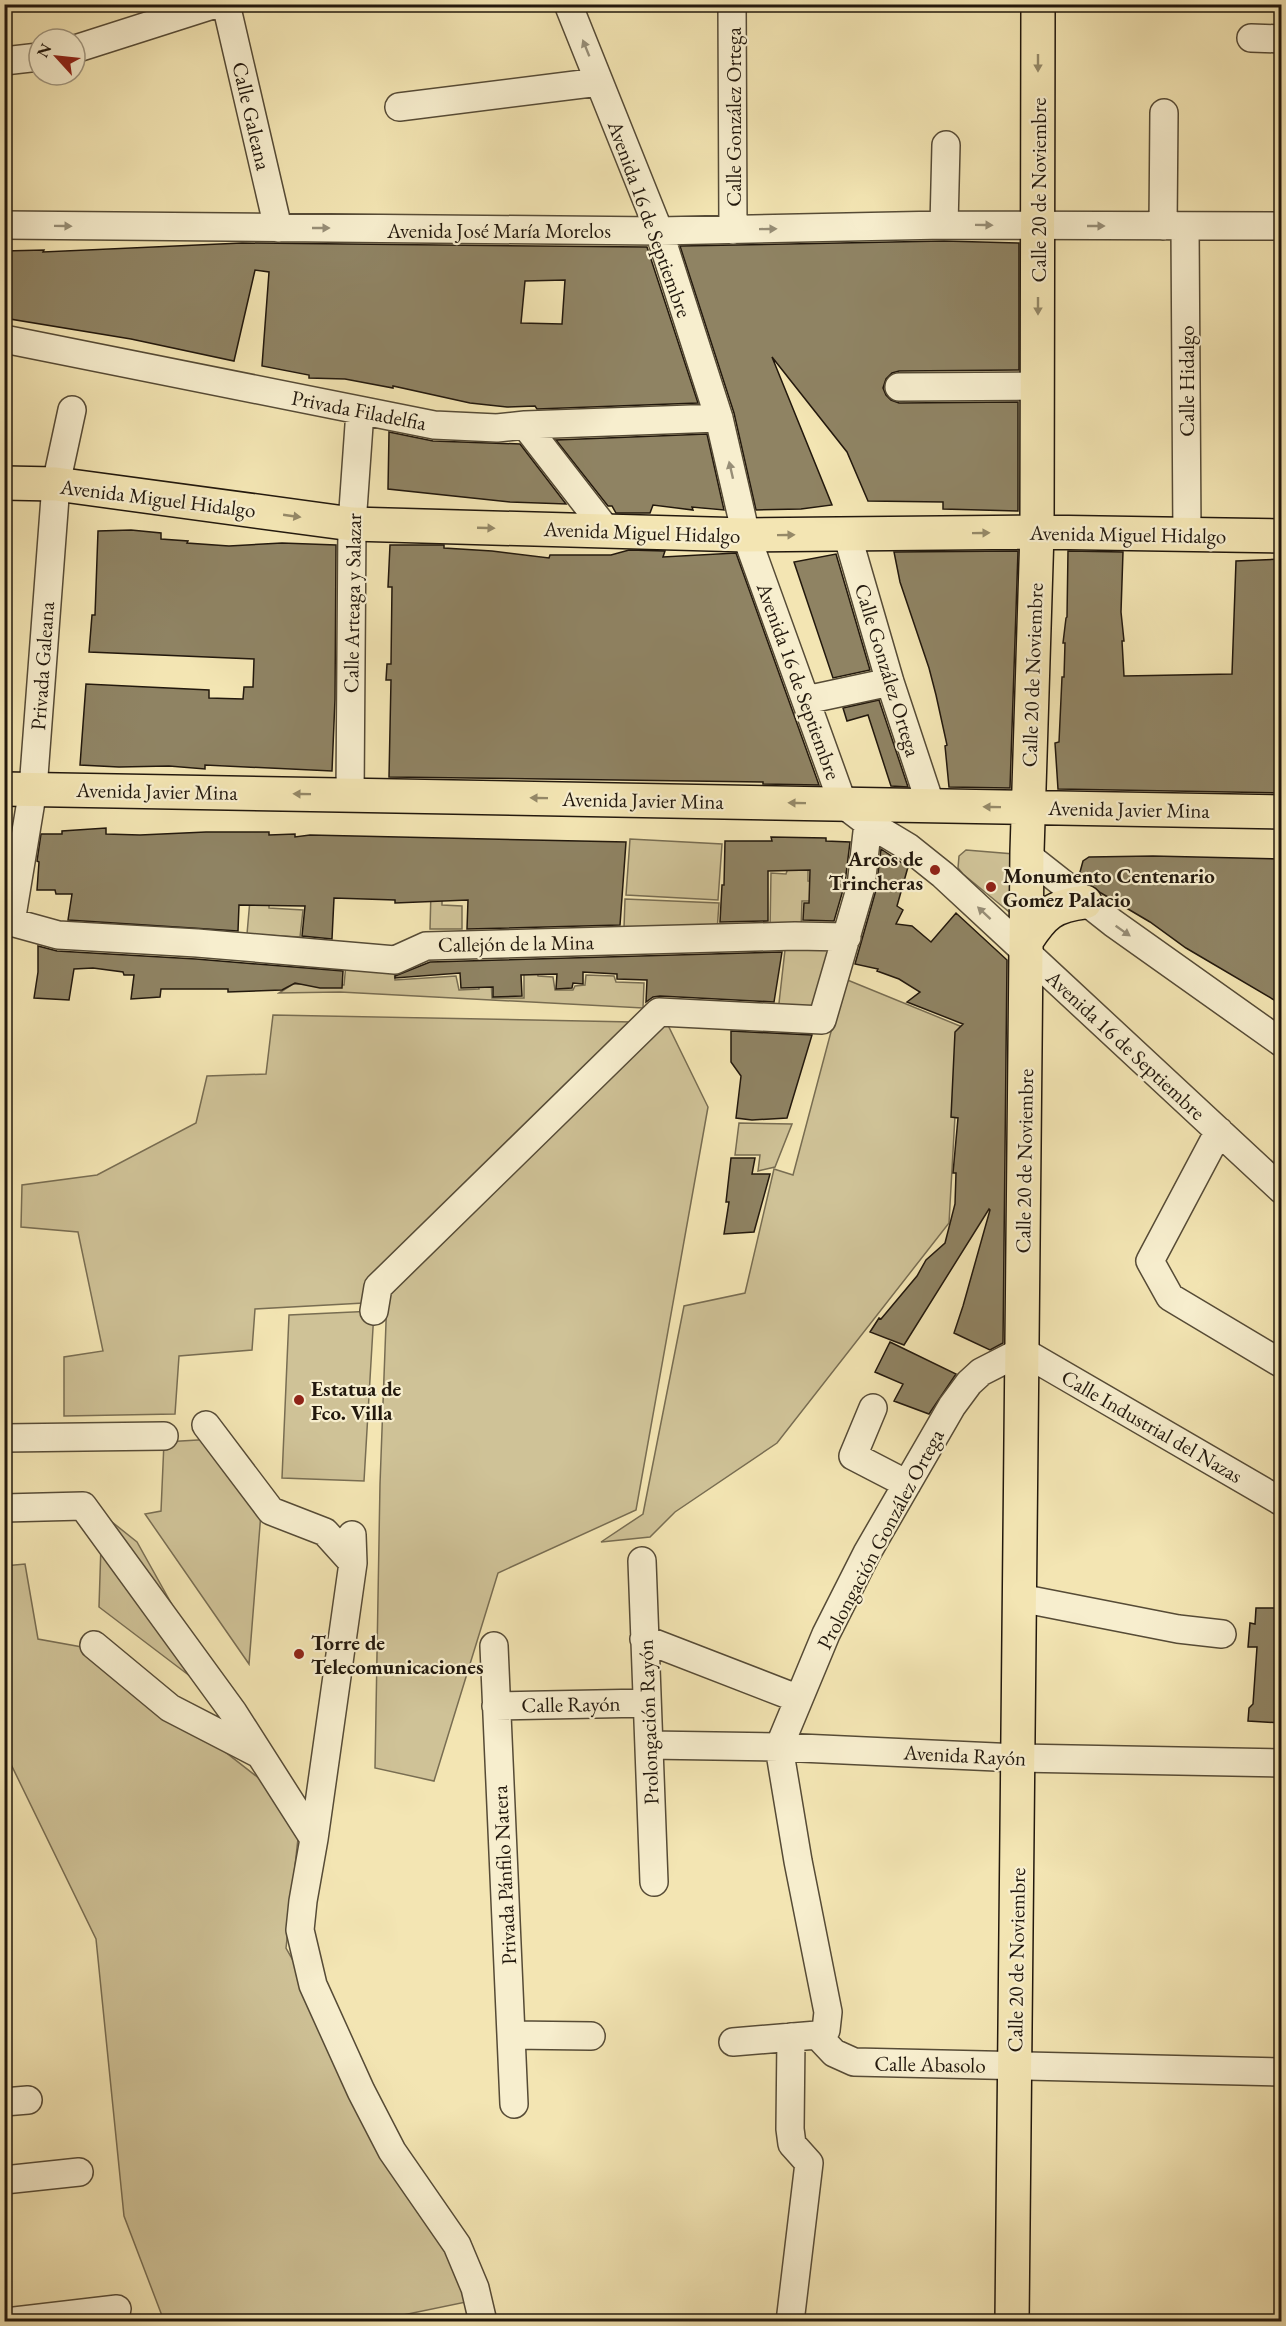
<svg xmlns="http://www.w3.org/2000/svg" width="1286" height="2326" viewBox="0 0 1286 2326" font-family="'EB Garamond',serif">
  <rect width="100%" height="100%" fill="#f3e5b3"/>
  <filter id="stains"><feTurbulence type="fractalNoise" baseFrequency=".00333" numOctaves="4"/><feColorMatrix values="0 0 0 0 .2 0 0 0 0 .09 0 0 0 0 .02 0 0 0 .5 -.17"/></filter>
  <radialGradient id="worn" r=".72"><stop offset=".6" stop-color="#630" stop-opacity="0"/><stop offset="1" stop-color="#630" stop-opacity=".3"/></radialGradient>
  <path fill="#cfc297" stroke="#786d52" stroke-width="1.5" d="M630 839 722 844 718 900 626 895Z
    M966 850 1014 854V916L963 874 958 868 959 856Z
    M788 868H808V881L825 882 824 901H802L801 931 770 930 771 873 786 874Z
    M251 888H269V908L303 910 300 937 247 934Z
    M431 891 442 892V905L462 906V929H430Z
    M625 899 719 903 717 931 624 928Z
    M786 941H842L820 1017 778 1012Z
    M347 954 393 957 395 980 456 976 459 990 479 989 477 963 490 961 492 998H524V969H537L538 976 553 977 555 990H573L575 986 585 985 586 975 614 976 616 982 644 983 643 1008 340 992 279 993 293 984 344 985Z
    M845 979 960 1026 949 1223 777 1443 675 1512 650 1537 601 1542 643 1514 684 1306 745 1293 774 1169 793 1175Z
    M273 1015 632 1022 364 1303 255 1309 252 1350 179 1356 175 1414 64 1416V1357L103 1351 78 1232 21 1227 22 1185 97 1175 196 1123 207 1076 266 1074Z
    M663 1015 708 1107 636 1510 498 1573 434 1781 375 1768 380 1484 387 1296Z
    M739 1123 792 1124 775 1167 758 1171 760 1155H735Z
    M374 1311 364 1481 282 1478 289 1315Z
    M232 1438 262 1500 249 1664 145 1514 161 1511 164 1442Z
    M102 1514 137 1542 228 1705 99 1607Z
    M25 1564 38 1639 93 1649 301 1811 286 1948 458 2252 471 2301 374 2321H164L124 2216 96 1939 5 1752 4 1566Z"/>
  <path fill="#8f8363" stroke="#22180d" stroke-width="1.5" fill-rule="evenodd" d="M944 241 1019 243V370L899 371 892 373 886 379 883 388 886 395 891 400 899 403 1018 402V511L943 509V502L868 501 847 452 772 357 832 505 801 509 756 510 734 413 680 246Z
    M242 243 647 247 698 403 537 409 535 406 507 407 470 403 393 386V388L345 379 309 378V375L262 366 269 272 255 270 234 361 131 339 4 318V251L44 250 43 252ZM565 280 562 324 521 323 525 281Z
    M389 432 433 441 520 444 566 504 510 502 388 489Z
    M707 434 724 510 692 507 693 510 653 505 650 513H616L612 506H608L556 440Z
    M131 530 161 533V539L188 541 187 543 229 546 282 543 336 545 335 699 332 771 205 765V769L169 766 119 767 80 765 86 684 209 690V698L243 699 244 687H253L254 659 89 652 92 615H95L98 531Z
    M390 545H444V548L492 551 549 558 550 555H611L629 550 665 551 663 557 736 553 819 785 763 784V782L389 777 391 680H386L387 664H391L392 587H388Z
    M1018 551 1010 788 949 787 945 746 947 745 936 695 929 668 900 582 894 552Z
    M1068 551 1123 552 1121 612 1124 641H1122L1124 676 1232 674 1236 561 1281 559V793L1058 789 1055 743 1059 742 1062 677H1064L1065 643H1063L1066 618 1067 617Z
    M836 554 870 670 833 678 794 562Z
    M879 700 908 787 891 786 868 715 847 721 843 708Z
    M106 828V834L140 835 206 832H269V835L295 834V837L310 835 626 842 620 925 467 929 468 900 395 903V900L334 898 332 939 302 936 305 906 239 905 238 931 68 920 72 894H56L55 890H37L39 862 37 861 41 834H62V831Z
    M771 837 826 838V841L850 842 845 883 834 921 803 920 804 903H809L810 870 768 871V921L720 922 722 885H724L725 841H772Z
    M881 849 908 867 897 906 903 910 896 924 912 926 931 942 956 913 1007 960 1003 1343 990 1350 954 1333 963 1306 990 1210 989 1209 904 1345 870 1332 879 1318 881 1319 917 1276 926 1260 945 1243 955 1204 956 1173H953L958 1118 951 1117 955 1032 963 1024 907 1002 920 992 899 979 877 971 878 969 855 964 876 890Z
    M1153 856 1281 859V1004L1186 948 1150 922 1101 893 1082 879 1080 872 1083 861 1089 857Z
    M38 946 57 951 196 959 343 971 342 988H320L295 983 282 990 228 992V989H161L160 997 131 999 134 975H124L123 972 93 968 74 969 69 1000 34 998 38 972Z
    M782 952 774 1002 660 996 653 997 646 1002 647 980 617 979V974L583 972V984L573 983 572 988 556 989 557 974 521 975 522 996 493 997V987L461 988 460 973 395 978V976L430 962Z
    M731 1031 812 1035 787 1118 752 1120 736 1118 741 1076 731 1062Z
    M731 1158H755L752 1174H770L754 1232 724 1234 729 1202H726Z
    M890 1342 956 1374 929 1414 894 1401 903 1384 875 1372Z
    M1256 1608H1281V1723L1248 1721 1249 1708 1253 1704 1257 1647H1248L1250 1623 1255 1624Z"/>
  <g fill="none" stroke-linecap="round" stroke-linejoin="round">
    <defs>
      <path id="minor" d="M226 4 278 228
        M568 4 659 231 719 418 746 535 843 804 868 823 908 847 943 875 1282 1190
        M732 4 733 230
        M1251 38 1282 39
        M75 49 216 4
        M4 61 39 57
        M399 107 599 82
        M4 225 659 231 944 225 1282 226
        M944 225 946 145
        M1163 226 1164 113
        M1185 226 1187 536
        M4 339 434 425 497 428 525 425 719 418
        M899 387 1038 386
        M72 410 56 484 33 789 11 922 58 935 197 943 395 960 426 946 795 936 847 937
        M525 425 608 532
        M847 534 890 682 931 806
        M806 700 890 682
        M350 795 352 524 360 411
        M1028 856 1113 923 1282 1043
        M1219 1131 1150 1261 1170 1297 1282 1364
        M374 1311 378 1287 659 1012 822 1020 861 886 868 823
        M873 1408 853 1456 907 1484
        M206 1425 271 1511 325 1532 353 1563
        M4 1438 164 1436
        M4 1508 83 1506 233 1712 314 1839
        M352 1535 353 1563 314 1839 303 1901 300 1930 313 1985 361 2091 392 2151 457 2245 475 2288 483 2322
        M642 1561 654 1882
        M1020 1598 1178 1629 1222 1634
        M644 1639 799 1699
        M94 1645 170 1708 259 1754
        M494 1646 514 2104
        M496 1706 647 1703
        M649 1745 779 1747 1018 1758 1282 1763
        M512 2035 591 2036
        M817 2035 834 2053 854 2062 1282 2072
        M733 2042 817 2035 826 2030 828 2012 798 1861 779 1747 826 1634 867 1553 952 1406 969 1383 981 1372 1022 1351 1282 1502
        M4 2102 28 2100
        M4 2180 79 2172
        M6 2322 117 2309
        M790 2322 809 2163 792 2144 790 2129 791 2037"/>
      <path id="major" d="M4 483 56 484 352 524 746 535 1037 532 1282 536
        M4 789 1282 812
        M1027 940C1044 914 1053 906 1085 902
        M1012 2322 1027 852 1037 532 1038 4"/>
    </defs>
    <use href="#minor" stroke="#564b36" stroke-width="30"/>
    <use href="#major" stroke="#22180d" stroke-width="36"/>
    <use href="#minor" stroke="#f7eece" stroke-width="27"/>
    <use href="#major" stroke="#f3e5b3" stroke-width="33"/>
  </g>
  <defs><path id="oneway-solid" d="M-6-.8H1V-3.2L6.5 0L1 3.2V.8H-6Z" transform="scale(1.5)"/></defs>
  <g fill="#978e77">
    <use href="#oneway-solid" transform="translate(586 48) rotate(-112)"/>
    <use href="#oneway-solid" transform="translate(984 225) rotate(1)"/>
    <use href="#oneway-solid" transform="translate(63 226) rotate(1)"/>
    <use href="#oneway-solid" transform="translate(1096 226)"/>
    <use href="#oneway-solid" transform="translate(321 228)"/>
    <use href="#oneway-solid" transform="translate(768 229) rotate(-1)"/>
    <use href="#oneway-solid" transform="translate(731 470) rotate(-103)"/>
    <use href="#oneway-solid" transform="translate(984 913) rotate(-137)"/>
    <use href="#oneway-solid" transform="translate(1123 931) rotate(35)"/>
  </g>
  <g fill="#958968">
    <use href="#oneway-solid" transform="translate(1038 63) rotate(90)"/>
    <use href="#oneway-solid" transform="translate(1038 306) rotate(90)"/>
    <use href="#oneway-solid" transform="translate(292 516) rotate(8)"/>
    <use href="#oneway-solid" transform="translate(486 528) rotate(2)"/>
    <use href="#oneway-solid" transform="translate(981 533) rotate(-1)"/>
    <use href="#oneway-solid" transform="translate(786 535) rotate(-1)"/>
    <use href="#oneway-solid" transform="translate(302 794) rotate(-179)"/>
    <use href="#oneway-solid" transform="translate(539 798) rotate(-179)"/>
    <use href="#oneway-solid" transform="translate(797 803) rotate(-179)"/>
    <use href="#oneway-solid" transform="translate(992 807) rotate(-179)"/>
  </g>
  <g fill="#8f2418" stroke="#f7eece" stroke-width="2">
    <circle cx="935" cy="870" r="6"/>
    <circle cx="991" cy="887" r="6"/>
    <circle cx="299" cy="1400" r="6"/>
    <circle cx="299" cy="1654" r="6"/>
  </g>
  <g text-anchor="middle" dominant-baseline="central" stroke-width="4.5" stroke-linejoin="round" paint-order="stroke">
    <g font-size="21" fill="#22180d" stroke="#f7eece">
      <text transform="translate(252 116) rotate(77)">Calle Galeana</text>
      <text transform="translate(733 117) rotate(-90)">Calle González Ortega</text>
      <text transform="translate(1038 190) rotate(-90)">Calle 20 de Noviembre</text>
      <text transform="translate(650 219) rotate(70)">Avenida 16 de Septiembre</text>
      <text x="499" y="230">Avenida José María Morelos</text>
      <text transform="translate(1186 381) rotate(-90)">Calle Hidalgo</text>
      <text transform="translate(359 410) rotate(11)">Privada Filadelfia</text>
      <text transform="translate(158 498) rotate(7)">Avenida Miguel Hidalgo</text>
      <text transform="translate(642 532) rotate(2)">Avenida Miguel Hidalgo</text>
      <text transform="translate(1128 534) rotate(1)">Avenida Miguel Hidalgo</text>
      <text transform="translate(352 603) rotate(-89)">Calle Arteaga y Salazar</text>
      <text transform="translate(42 666) rotate(-86)">Privada Galeana</text>
      <text transform="translate(888 670) rotate(73)">Calle González Ortega</text>
      <text transform="translate(1032 675) rotate(-88)">Calle 20 de Noviembre</text>
      <text transform="translate(799 681) rotate(70)">Avenida 16 de Septiembre</text>
      <text transform="translate(157 791) rotate(1)">Avenida Javier Mina</text>
      <text transform="translate(643 800) rotate(1)">Avenida Javier Mina</text>
      <text transform="translate(1129 809) rotate(1)">Avenida Javier Mina</text>
      <text transform="translate(516 943) rotate(-1)">Callejón de la Mina</text>
      <text transform="translate(1126 1045) rotate(43)">Avenida 16 de Septiembre</text>
      <text transform="translate(1024 1161) rotate(-89)">Calle 20 de Noviembre</text>
      <text transform="translate(1152 1426) rotate(30)">Calle Industrial del Nazas</text>
      <text transform="translate(880 1539) rotate(-62)">Prolongación González Ortega</text>
      <text transform="translate(571 1704) rotate(-1)">Calle Rayón</text>
      <text transform="translate(648 1722) rotate(-92)">Prolongación Rayón</text>
      <text transform="translate(965 1755) rotate(3)">Avenida Rayón</text>
      <text transform="translate(504 1875) rotate(-93)">Privada Pánfilo Natera</text>
      <text transform="translate(1016 1960) rotate(-89)">Calle 20 de Noviembre</text>
      <text transform="translate(930 2064) rotate(1)">Calle Abasolo</text>
    </g>
    <g font-size="21" font-weight="bold" fill="#22180d" stroke="#f7eece" text-anchor="start">
      <text x="923" y="858" text-anchor="end">Arcos de<tspan x="923" dy="24">Trincheras</tspan></text>
      <text x="1003" y="875">Monumento Centenario<tspan x="1003" dy="24">Gomez Palacio</tspan></text>
      <text x="311" y="1388">Estatua de<tspan x="311" dy="24">Fco. Villa</tspan></text>
      <text x="311" y="1642">Torre de<tspan x="311" dy="24">Telecomunicaciones</tspan></text>
    </g>
  </g>
  <rect width="1286" height="2326" fill="none" stroke="#f3e5b3" stroke-width="24"/>
  <rect x="6" y="6" width="1274" height="2314" fill="none" stroke="#22180d" stroke-width="3"/>
  <rect x="12" y="12" width="1262" height="2302" fill="none" stroke="#22180d" stroke-width="1.5"/>
  <g transform="translate(57 57) rotate(297)"><circle r="28" fill="#f7eece" stroke="#a29881" stroke-width="1.5"/>
  <path d="M0-4.5L10 22L0 15L-10 22Z" fill="#8f2418"/>
  <text y="-9" font-size="16" font-weight="bold" text-anchor="middle" fill="#22180d">N</text>
  </g>
  <rect width="100%" height="100%" filter="url(#stains)"/>
  <rect width="100%" height="100%" fill="url(#worn)"/>
</svg>
